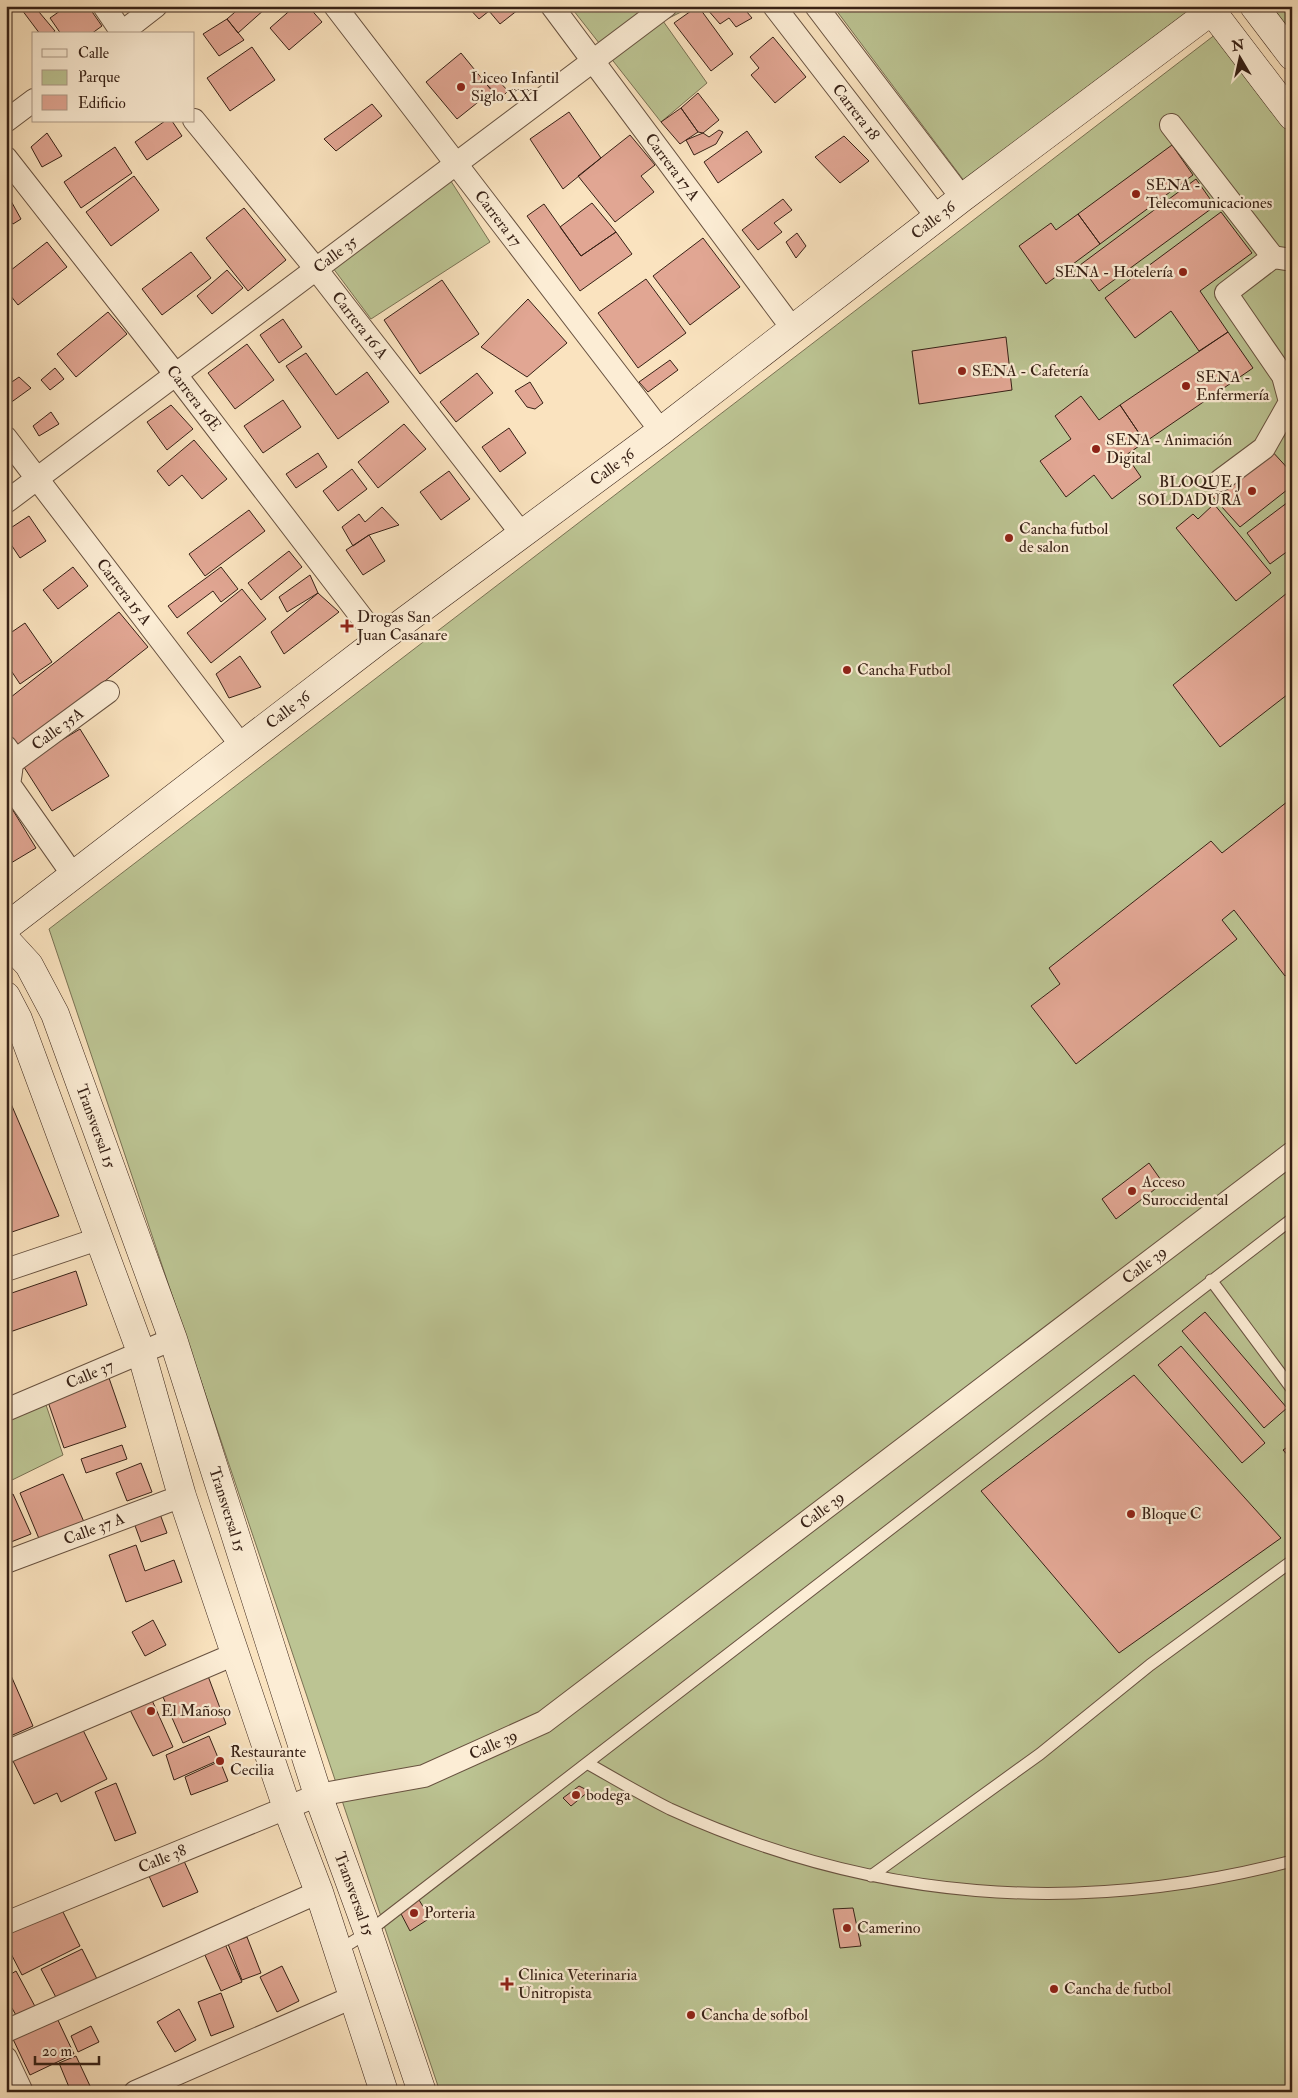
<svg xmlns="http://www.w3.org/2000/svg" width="1298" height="2098" viewBox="0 0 1298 2098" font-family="'IM FELL Double Pica',serif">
  <rect width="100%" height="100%" fill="#fae3bf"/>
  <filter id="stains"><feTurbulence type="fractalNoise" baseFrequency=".004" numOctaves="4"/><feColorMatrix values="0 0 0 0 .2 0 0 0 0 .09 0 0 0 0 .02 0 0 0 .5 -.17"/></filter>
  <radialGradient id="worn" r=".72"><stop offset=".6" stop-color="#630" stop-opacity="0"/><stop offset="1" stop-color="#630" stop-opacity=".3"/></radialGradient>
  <path fill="#bcc493" stroke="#7a7254" d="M570 6H693L663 21 707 83 661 122Z
    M833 6H1198L968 186Z
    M1258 6H1292V45Z
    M1216 34 1292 134V2092H440L49 929Z
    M447 175 490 242 371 319 327 260Z
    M45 1402 63 1455 6 1483V1418Z"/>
  <path fill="#e1a693" stroke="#372116" d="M27 6H34L55 31 51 34H40L22 10Z
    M67 6H88L102 26 91 34H61L50 18Z
    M242 6H263L265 9 238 33 227 19Z
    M295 6H308L322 22 289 50 270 28Z
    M467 6H490L489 11 479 19Z
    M495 6H523L500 24 489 11Z
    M698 6 733 54 711 71 674 23Z
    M710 6H742L752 18 736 27 729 18 720 24 707 9Z
    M227 19 244 40 219 56 203 34Z
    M773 37 806 77 775 103 751 75 759 68 750 57Z
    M252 47 275 80 230 111 207 78Z
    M461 53 492 91 457 119 426 82Z
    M496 78 508 91 501 98 486 84Z
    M698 93 719 120 703 133 698 132 681 108Z
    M372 104 382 116 336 151 324 139Z
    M681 108 698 132 680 144 661 122Z
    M569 112 601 158 563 189 530 139Z
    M165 121H172L182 136 147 160 135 142Z
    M719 130 723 132 716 144 694 155 686 140 703 133 709 137Z
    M747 131 762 152 718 183 704 162Z
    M47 133 62 156 42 167 31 147Z
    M630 135 655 165 641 176 654 192 615 222 578 176Z
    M844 136 869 161 840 183 815 157Z
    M1172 145 1193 175 1100 244 1078 214Z
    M115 147 132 173 81 208 64 182Z
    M134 176 159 210 111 246 86 212Z
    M1196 179 1215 206 1099 291 1080 265Z
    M783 199 792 210 774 223 782 232 758 250 742 230Z
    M11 201 21 219 13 224 6 216V206Z
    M592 203 616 232 581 256 560 227Z
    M544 204 581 256 616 232 632 254 580 291 527 216Z
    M244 208 286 260 248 291 206 238Z
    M1221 212 1252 253 1200 291 1228 332 1199 351 1171 311 1135 338 1105 298Z
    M1078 214 1100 244 1046 284 1019 246 1051 223 1056 230Z
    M797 233 806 246 796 258 786 242Z
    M703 238 740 287 690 325 653 276Z
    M47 242 67 267 18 305 6 290V274Z
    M191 252 211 278 162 315 142 289Z
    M227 270 243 288 212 314 197 296Z
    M646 279 686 333 638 368 598 313Z
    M442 280 479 334 420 374 384 320Z
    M528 299 567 343 527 377 481 347Z
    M108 312 127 334 76 377 57 354Z
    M283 319 302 347 279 363 260 335Z
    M1228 332 1253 368 1145 442 1120 405Z
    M1006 337 1012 390 919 404 912 351Z
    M247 344 274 380 235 409 208 373Z
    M306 353 336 395 367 372 389 402 338 439 286 366Z
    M670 360 678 370 648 392 639 382Z
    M55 368 64 379 50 390 41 380Z
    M477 373 493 393 456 422 440 402Z
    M19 377 31 388 6 406V386Z
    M530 382 543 403 535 409 527 407 515 391Z
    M1081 396 1099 420 1120 405 1145 442 1126 455 1141 477 1112 499 1094 475 1066 497 1040 461 1071 439 1055 416Z
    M283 400 301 427 263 453 244 426Z
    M171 405 193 429 167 450 147 422Z
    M51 412 59 424 39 436 33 426Z
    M404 424 426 449 378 488 358 462Z
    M509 428 526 453 500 472 482 447Z
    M194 440 227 479 202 499 182 475 169 486 157 471Z
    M1270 449 1292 473V486L1240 527 1212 496Z
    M318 453 327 467 296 488 286 474Z
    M352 469 367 489 338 511 323 491Z
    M449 471 470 499 441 520 420 492Z
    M1292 499V548L1270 564 1247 533Z
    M1214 504 1271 573 1236 601 1176 528 1193 514 1198 519Z
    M382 507 399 525 369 535 353 546 342 527 359 514 365 522Z
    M249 510 265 531 205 576 189 554Z
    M29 516 46 541 20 558 6 537V531Z
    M369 535 385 561 363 575 346 550Z
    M289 551 302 567 261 600 248 583Z
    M73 567 88 586 58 609 43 590Z
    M221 567 238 589 221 602 213 591 177 618 168 606Z
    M310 575 318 593 287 612 279 597Z
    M242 589 266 619 211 663 187 633Z
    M1292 589V691L1220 747 1173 685Z
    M318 593 339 612 284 654 271 632Z
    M119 612 148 647 20 748 6 730V701Z
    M25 623 52 662 20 684 6 663V636Z
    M240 656 261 687 229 698 216 674Z
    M80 729 109 776 52 811 22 764Z
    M1292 798V971L1285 976 1234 910 1222 920 1237 939 1076 1064 1031 1006 1060 984 1049 968 1211 841 1222 853Z
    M6 799 36 848 6 866Z
    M6 1092 59 1216 6 1234Z
    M1149 1163 1163 1183 1116 1219 1102 1199Z
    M76 1271 87 1305 7 1333 6 1295Z
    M1205 1312 1287 1408 1264 1428 1182 1331Z
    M1181 1346 1265 1443 1242 1463 1158 1365Z
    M1134 1375 1281 1538 1119 1653 981 1491Z
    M109 1378 126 1427 64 1448 47 1399Z
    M1292 1444V1460L1283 1450Z
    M122 1445 127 1459 86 1473 81 1459Z
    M141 1463 152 1492 127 1501 116 1473Z
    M63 1474 84 1522 40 1541 20 1493Z
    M13 1494 31 1534 6 1544V1497Z
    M160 1514 167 1533 141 1542 134 1523Z
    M136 1545 145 1571 174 1560 182 1582 126 1602 109 1555Z
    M153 1620 166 1645 145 1656 132 1632Z
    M9 1671 33 1726 6 1738V1672Z
    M208 1676 226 1724 183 1743 163 1697Z
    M151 1698 173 1747 153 1756 129 1708Z
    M82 1728 107 1779 61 1802 57 1793 34 1804 13 1761Z
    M209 1736 219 1760 174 1780 166 1755Z
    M220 1761 228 1781 191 1795 185 1777Z
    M116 1783 136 1833 115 1841 95 1792Z
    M579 1786 589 1791 571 1806 563 1798Z
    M184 1861 198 1892 163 1907 149 1876Z
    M416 1895 430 1918 410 1931 398 1908Z
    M60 1906 80 1946 22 1975 6 1944V1933Z
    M853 1908 861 1946 840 1948 833 1909Z
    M247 1937 261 1973 242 1980 228 1944Z
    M225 1944 242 1982 221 1991 204 1953Z
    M82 1949 100 1985 60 2005 41 1969Z
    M282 1966 299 2001 277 2012 260 1977Z
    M16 1971 38 2012 20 2022 6 1998V1977Z
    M221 1993 234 2027 211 2036 198 2002Z
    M179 2009 196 2040 175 2052 157 2022Z
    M56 2016 74 2054 30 2075 12 2037Z
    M91 2026 99 2042 78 2052 71 2036Z
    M76 2056 91 2088 83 2092H71L59 2063Z"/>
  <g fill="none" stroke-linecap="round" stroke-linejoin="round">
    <defs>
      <path id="lane" d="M1211 1280 1292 1389
        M587 1763C615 1779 642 1795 670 1809 872 1901 1077 1917 1292 1861
        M871 1876 1040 1754 1150 1665 1292 1561
        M338 1951 368 1932 1292 1219"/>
      <g id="street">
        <path d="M104 6 123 34"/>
        <path id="s1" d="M335 6 661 431"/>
        <path id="s2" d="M552 6 792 328"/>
        <path id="s3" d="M774 6 937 217"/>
        <path d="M816 6 962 198"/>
        <path d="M120 34 156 6"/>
        <path id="s4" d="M194 120 316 269 521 533"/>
        <path d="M6 121 34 100"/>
        <path d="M1171 125 1273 257"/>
        <path id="s5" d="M6 158 176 375 379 640"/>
        <path id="s6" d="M6 438 241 745"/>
        <path d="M1221 480 1264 448 1290 402 1283 376 1226 293 1273 257 1292 260"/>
        <path id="s7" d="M6 502 666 6"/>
        <path d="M6 747C15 757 11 772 9 784L73 875"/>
        <path id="s8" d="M6 767 108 692"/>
        <path d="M6 1270 98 1239"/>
        <path id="s9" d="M6 1410 173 1339"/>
        <path id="s10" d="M6 1562 182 1496"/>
        <path d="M6 1752 235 1654"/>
        <path id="s11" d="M6 1923 318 1795 424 1776 544 1722 1292 1153"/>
        <path d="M6 2031 319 1892"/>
        <path d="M6 2058 22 2092"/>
        <path d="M135 2092 353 1997"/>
      </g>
      <g id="secondary">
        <path d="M1208 6 1292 116"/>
        <path d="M1254 6 1292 56"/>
        <path id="s12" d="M6 927 379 640 661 431 962 198 1218 6"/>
        <path id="s13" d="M6 940 29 965 55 1014 173 1339 318 1795 368 1932 422 2092"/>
        <path d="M6 996 18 1019 141 1352 182 1496 287 1808 319 1892 384 2092"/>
      </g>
    </defs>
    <use href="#lane" stroke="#685240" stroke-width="13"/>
    <use href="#street" stroke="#685240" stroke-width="24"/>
    <use href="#secondary" stroke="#372116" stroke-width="29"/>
    <use href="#lane" stroke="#fcedd5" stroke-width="11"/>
    <use href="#street" stroke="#fcedd5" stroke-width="22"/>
    <use href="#secondary" stroke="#fcedd5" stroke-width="28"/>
  </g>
  <g fill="#8f2418" stroke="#fcedd5" stroke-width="2">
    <circle cx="461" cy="87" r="5"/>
    <circle cx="1136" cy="194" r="5"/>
    <circle cx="1183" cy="272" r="5"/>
    <circle cx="962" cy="371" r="5"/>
    <circle cx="1186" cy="386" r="5"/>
    <circle cx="1096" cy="449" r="5"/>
    <circle cx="1252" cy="491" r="5"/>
    <circle cx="1009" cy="538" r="5"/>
    <path d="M344.5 618.5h5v5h5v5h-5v5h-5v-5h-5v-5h5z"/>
    <circle cx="847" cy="670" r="5"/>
    <circle cx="1132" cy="1191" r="5"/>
    <circle cx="1131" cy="1514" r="5"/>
    <circle cx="151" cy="1711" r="5"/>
    <circle cx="220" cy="1761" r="5"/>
    <circle cx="576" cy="1795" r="5"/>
    <circle cx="414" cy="1913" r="5"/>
    <circle cx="847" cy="1928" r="5"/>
    <path d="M504.5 1976.5h5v5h5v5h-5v5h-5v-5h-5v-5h5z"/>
    <circle cx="1054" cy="1989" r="5"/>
    <circle cx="691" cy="2015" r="5"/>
  </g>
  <g text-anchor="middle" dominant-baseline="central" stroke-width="4.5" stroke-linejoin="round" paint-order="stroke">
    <g font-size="16" fill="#372116" stroke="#fcedd5" text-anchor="start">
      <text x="471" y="78">Liceo Infantil<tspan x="471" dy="18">Siglo XXI</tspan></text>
      <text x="1146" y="185">SENA -<tspan x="1146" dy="18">Telecomunicaciones</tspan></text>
      <text x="1173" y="272" text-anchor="end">SENA - Hotelería</text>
      <text x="972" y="371">SENA - Cafetería</text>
      <text x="1196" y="377">SENA -<tspan x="1196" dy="18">Enfermería</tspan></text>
      <text x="1106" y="440">SENA - Animación<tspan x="1106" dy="18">Digital</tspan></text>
      <text x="1242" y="482" text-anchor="end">BLOQUE J<tspan x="1242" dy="18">SOLDADURA</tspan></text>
      <text x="1019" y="529">Cancha futbol<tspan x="1019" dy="18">de salon</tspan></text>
      <text x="357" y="617">Drogas San<tspan x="357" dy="18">Juan Casanare</tspan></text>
      <text x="857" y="670">Cancha Futbol</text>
      <text x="1142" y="1182">Acceso<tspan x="1142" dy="18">Suroccidental</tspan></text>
      <text x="1141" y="1514">Bloque C</text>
      <text x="161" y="1711">El Mañoso</text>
      <text x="230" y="1752">Restaurante<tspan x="230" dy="18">Cecilia</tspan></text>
      <text x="586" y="1795">bodega</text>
      <text x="424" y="1913">Porteria</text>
      <text x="857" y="1928">Camerino</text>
      <text x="518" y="1975">Clinica Veterinaria<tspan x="518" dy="18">Unitropista</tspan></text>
      <text x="1064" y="1989">Cancha de futbol</text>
      <text x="701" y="2015">Cancha de sofbol</text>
    </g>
    <g font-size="16" fill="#372116" stroke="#fcedd5">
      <text stroke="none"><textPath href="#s3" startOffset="134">Carrera 18</textPath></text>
      <text stroke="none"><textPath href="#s2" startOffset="201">Carrera 17 A</textPath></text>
      <text stroke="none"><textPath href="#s1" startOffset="268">Carrera 17</textPath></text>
      <text stroke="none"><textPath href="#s12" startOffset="1166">Calle 36</textPath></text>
      <text stroke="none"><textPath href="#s7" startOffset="412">Calle 35</textPath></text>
      <text stroke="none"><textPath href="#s4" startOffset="264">Carrera 16 A</textPath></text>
      <text stroke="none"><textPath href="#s5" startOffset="305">Carrera 16E</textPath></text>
      <text stroke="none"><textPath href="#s12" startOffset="761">Calle 36</textPath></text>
      <text stroke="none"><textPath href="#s6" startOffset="194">Carrera 15 A</textPath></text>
      <text stroke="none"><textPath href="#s12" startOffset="356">Calle 36</textPath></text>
      <text stroke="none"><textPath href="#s8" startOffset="64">Calle 35A</textPath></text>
      <text stroke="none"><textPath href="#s13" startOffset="209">Transversal 15</textPath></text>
      <text stroke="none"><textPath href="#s11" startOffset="1331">Calle 39</textPath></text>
      <text stroke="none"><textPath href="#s9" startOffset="91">Calle 37</textPath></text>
      <text stroke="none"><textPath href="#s13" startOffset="614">Transversal 15</textPath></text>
      <text stroke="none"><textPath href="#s11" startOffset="926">Calle 39</textPath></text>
      <text stroke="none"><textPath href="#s10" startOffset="94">Calle 37 A</textPath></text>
      <text stroke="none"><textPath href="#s11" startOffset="521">Calle 39</textPath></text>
      <text stroke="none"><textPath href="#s11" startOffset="169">Calle 38</textPath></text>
      <text stroke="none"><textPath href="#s13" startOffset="1019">Transversal 15</textPath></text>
    </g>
  </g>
  <rect width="1298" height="2098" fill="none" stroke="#fae3bf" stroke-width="25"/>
  <rect x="8" y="8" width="1283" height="2083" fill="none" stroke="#372116" stroke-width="2.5"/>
  <rect x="12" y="12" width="1273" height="2073" fill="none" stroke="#372116"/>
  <rect x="32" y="32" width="162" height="90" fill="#fcedd5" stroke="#ad9b89"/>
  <rect x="42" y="49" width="25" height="8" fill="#fcedd5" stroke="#ad9b89"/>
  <text x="78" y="58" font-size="15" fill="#372116">Calle</text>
  <rect x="42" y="70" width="25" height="15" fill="#bcc493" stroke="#ad9b89"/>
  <text x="78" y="82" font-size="15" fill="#372116">Parque</text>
  <rect x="42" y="95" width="25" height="15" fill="#e1a693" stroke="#ad9b89"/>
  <text x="78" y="108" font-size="15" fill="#372116">Edificio</text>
  <g transform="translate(1240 58) rotate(351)" stroke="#fcedd5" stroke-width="4" paint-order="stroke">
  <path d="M0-4L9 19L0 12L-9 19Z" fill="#372116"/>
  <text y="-8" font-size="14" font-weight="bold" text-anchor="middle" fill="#372116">N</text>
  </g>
  <path d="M35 2056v8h64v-8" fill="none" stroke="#372116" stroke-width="2.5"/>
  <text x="42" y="2056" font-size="15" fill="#372116" stroke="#fcedd5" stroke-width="4" paint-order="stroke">20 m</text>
  <rect width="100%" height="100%" filter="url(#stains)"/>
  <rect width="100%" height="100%" fill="url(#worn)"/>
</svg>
